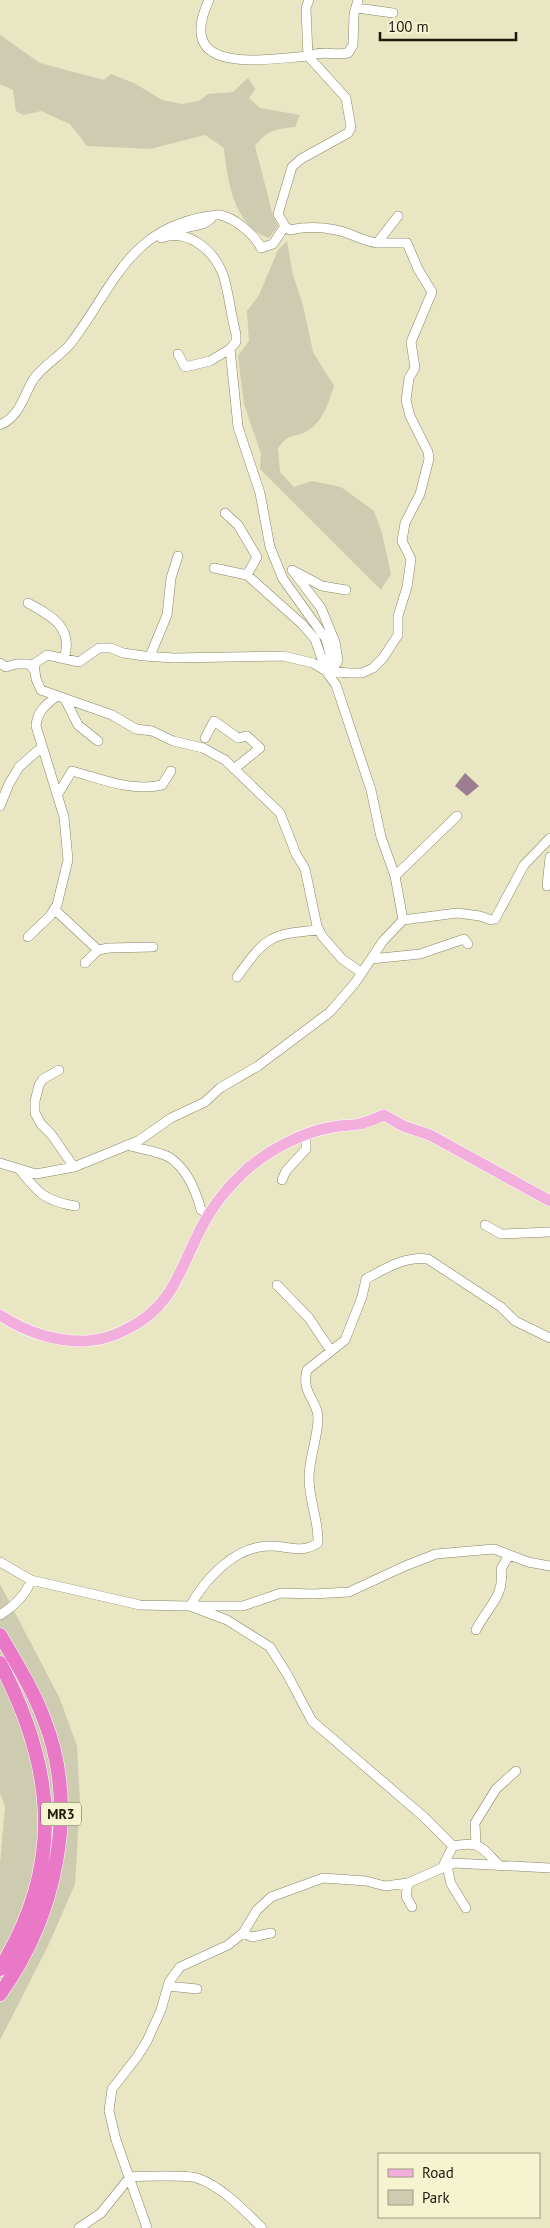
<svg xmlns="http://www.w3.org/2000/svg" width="550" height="2228" viewBox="0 0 550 2228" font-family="'PT Sans',sans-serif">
  <rect width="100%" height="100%" fill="#e9e6c3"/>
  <path fill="#cdcbb0" d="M0 35 40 63 104 80 111 74 134 83 162 100 182 104 199 101 208 94 233 92 248 78 255 89 249 98 260 108 300 115 295 127C276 129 267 130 255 146L273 216 278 226 269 238C234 227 227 179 224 148L205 135 150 149 87 146 70 124 41 111 23 115 16 111 13 90 0 84Z
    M287 241 293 275 303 305 313 352 334 386C328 403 324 421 307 431 292 440 292 430 278 448L280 472 294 487 312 481 341 487 374 511 382 533 391 574 381 590 260 469 261 454 244 404 238 356 249 341 247 311 259 295 278 250Z
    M0 1584 60 1699 77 1746 80 1802 75 1884 49 1944 0 2040V1864L5 1806 0 1793Z"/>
  <path fill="#9b7e90" d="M465 773 479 786 467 796 455 786Z"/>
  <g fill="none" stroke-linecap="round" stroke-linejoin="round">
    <defs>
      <path id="minor" d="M209 0C173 77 265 59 308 56L306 8 309 0
        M357 8 393 13
        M285 226 290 230C304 227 321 227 336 230 351 233 360 240 377 243
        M180 230C192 224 204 228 213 216
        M161 238C187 228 212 249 222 272 228 286 231 317 236 334V342L230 349 238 427 260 493 270 547 283 579 326 639 330 654V664L326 671
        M178 354 185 367 210 361 230 349
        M0 425C20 416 23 397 33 380 43 365 60 357 71 343 115 285 128 229 209 216 213 216 217 214 220 215 235 218 255 235 261 248L273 244 285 226 278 214 292 167 301 159 348 133 351 128 346 98 308 56C322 50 334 56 348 53L353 45 354 14 358 0
        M225 513 238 525 257 557 247 575
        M28 603C52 616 74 628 64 659
        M150 656 167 615 171 578 178 556
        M0 663 6 667 16 664H29L35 671
        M328 669 335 666 338 660 335 642 321 608 292 570 322 586 346 590
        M65 699 78 725 98 741
        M205 738 214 721 238 738 247 736 260 748 234 769
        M58 794 72 771C102 779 131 792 162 785L171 771
        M0 806 9 784 19 767 42 747
        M395 876 457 816
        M547 886 550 857
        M54 909 98 950
        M403 920 457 913 480 916 491 920 495 919 524 865 550 838
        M28 937 50 916 57 905 68 860 64 817 36 726C37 712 45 705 57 696
        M371 959 420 954 464 939 468 944
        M85 963 98 950 109 948 153 947
        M362 973 342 959 322 936 317 926 305 869 296 854 280 813 225 760 203 748 173 741 152 731 136 729 112 715 41 690 36 679 34 664 47 655 79 662 99 648H111L123 653 144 656 174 658 283 656 313 663 326 671 349 673H362L373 668 383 658 398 635V616L407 587 411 559 402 541 405 523 420 494 429 459 428 452 410 416 406 400 409 378 415 368 411 342 432 292 418 269 407 243H377L398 216
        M237 977C266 937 269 934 319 930
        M59 1070 43 1079 39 1085 35 1101V1113L41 1124 51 1134 74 1167
        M127 1145C140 1149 158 1151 169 1157 186 1168 196 1191 201 1210L209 1214
        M0 1163 36 1174 74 1167 138 1141 171 1118 205 1102 220 1088 258 1066 330 1012 355 983 383 941 403 920 395 876 381 837 371 790 336 685 326 671 315 639 302 624 247 575 214 568
        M20 1170C38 1193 45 1201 75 1206
        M282 1180 286 1171 306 1149V1135
        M485 1225 501 1234 550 1232
        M277 1285 309 1318 331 1351
        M0 1562 31 1580 140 1605 190 1606H243L281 1593 313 1594 349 1592 405 1566 436 1554 494 1549 528 1562 550 1566
        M0 1615C14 1606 26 1595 31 1580
        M476 1630C487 1607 505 1597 501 1569L509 1555
        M476 1844 475 1823 496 1789 516 1771
        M453 1846C480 1841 480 1846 498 1864
        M447 1866 451 1884 466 1908
        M442 1868 453 1846 424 1817 312 1721 287 1674 270 1647 227 1620 190 1606C206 1578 235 1546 270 1546 288 1546 302 1554 318 1543 319 1521 309 1501 309 1478 309 1458 318 1438 318 1417 317 1399 301 1394 307 1370L345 1340 362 1297 366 1279C386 1268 405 1256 428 1259L501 1307 515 1321 550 1338
        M408 1883 406 1896 412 1907
        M243 1933 252 1937 271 1933
        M168 1986 197 1989
        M79 2228 101 2213 130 2177C142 2176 188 2175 197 2178 221 2186 244 2210 262 2228
        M147 2228 116 2140 109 2111 112 2089 137 2057 147 2041 161 2010 169 1982 180 1967 228 1945 243 1933 257 1910 271 1897 323 1878 366 1881 385 1886 408 1883 454 1863 550 1868"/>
      <path id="major" d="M0 1315C25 1332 56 1342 86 1341 100 1340 112 1337 125 1330 179 1305 181 1259 209 1214 219 1198 232 1183 246 1170 269 1150 302 1132 333 1127 341 1125 351 1126 359 1124 368 1122 376 1118 384 1115L403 1126 430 1135 550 1201"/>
      <path id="highway" d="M0 1635C16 1662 33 1690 44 1719 80 1810 55 1917 0 1994
        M0 1663C55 1768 65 1864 0 1969"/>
    </defs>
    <use href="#minor" stroke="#888565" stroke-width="10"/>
    <use href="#major" stroke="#fff" stroke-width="12"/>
    <use href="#highway" stroke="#fff" stroke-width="15"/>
    <use href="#minor" stroke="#fff" stroke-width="9"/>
    <use href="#major" stroke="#f2aedd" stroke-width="11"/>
    <use href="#highway" stroke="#e978c6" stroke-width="14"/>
  </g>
  <g text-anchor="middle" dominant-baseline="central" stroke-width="5" stroke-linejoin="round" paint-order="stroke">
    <rect fill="#f6f3d0" stroke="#5d5b48" stroke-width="1" x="41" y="1802.5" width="40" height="23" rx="4"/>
    <g font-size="14" font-weight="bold" fill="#1b1a0d">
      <text x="61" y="1814">MR3</text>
    </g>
  </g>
  <rect x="378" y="2153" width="162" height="65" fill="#f6f3d0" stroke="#9e9c82"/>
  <rect x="388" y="2169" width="25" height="8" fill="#f2aedd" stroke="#9e9c82"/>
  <text x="422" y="2178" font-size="15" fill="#1b1a0d">Road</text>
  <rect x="388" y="2190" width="25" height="15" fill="#cdcbb0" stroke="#9e9c82"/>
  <text x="422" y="2203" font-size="15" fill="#1b1a0d">Park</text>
  <path d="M380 32v8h136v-8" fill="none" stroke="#1b1a0d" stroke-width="2.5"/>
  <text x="388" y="32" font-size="15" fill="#1b1a0d" stroke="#f6f3d0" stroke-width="4" paint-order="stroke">100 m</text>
</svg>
